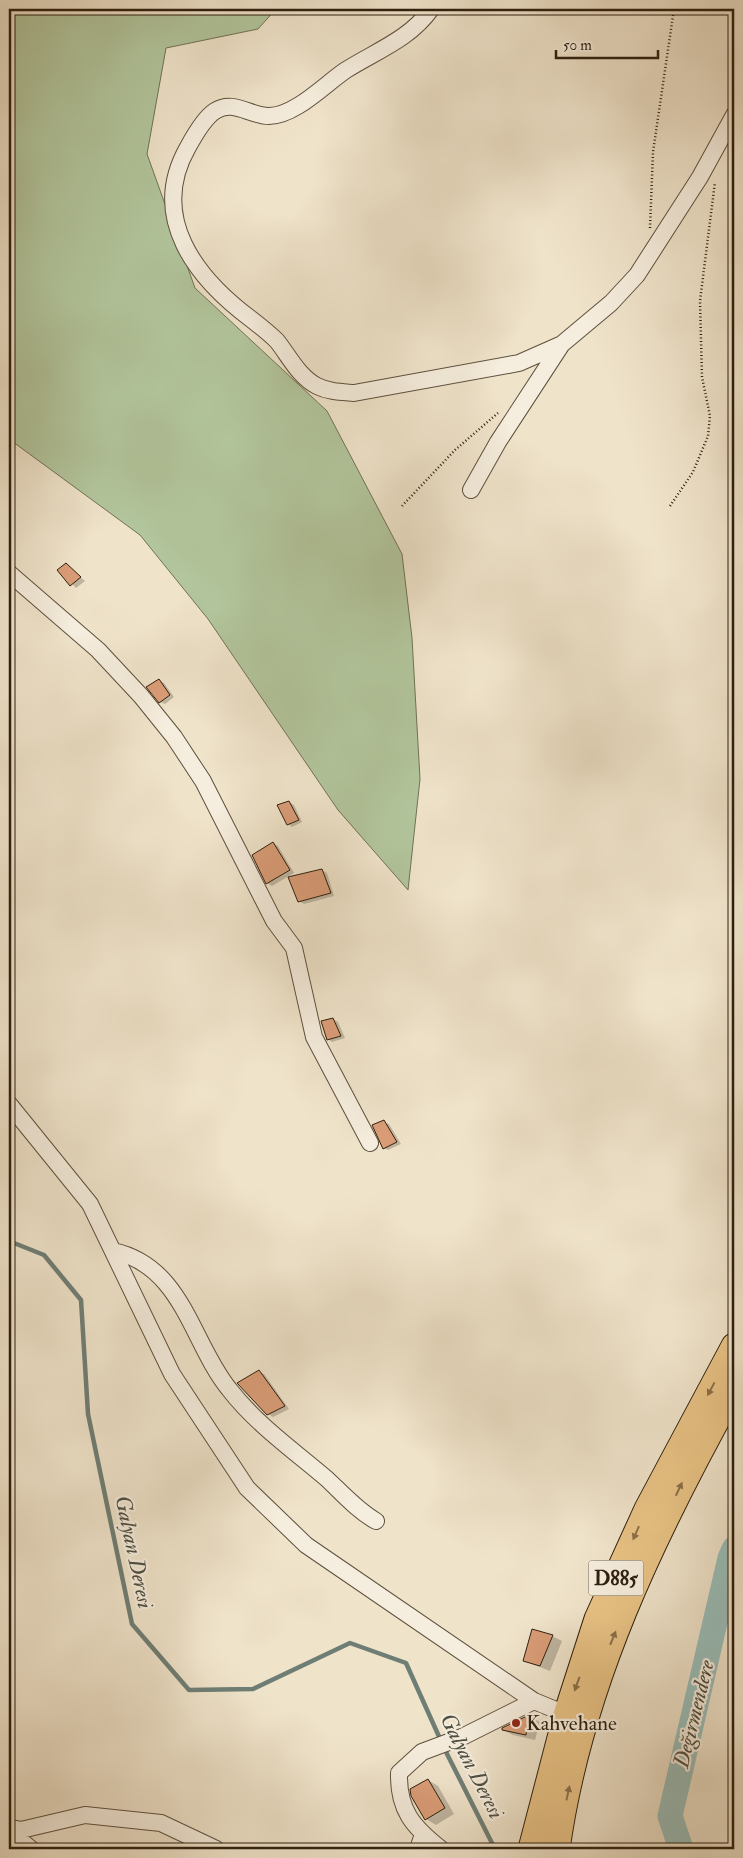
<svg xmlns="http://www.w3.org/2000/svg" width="743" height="1858" viewBox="0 0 743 1858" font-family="'IM FELL Double Pica',serif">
  <rect width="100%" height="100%" fill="#efe3ca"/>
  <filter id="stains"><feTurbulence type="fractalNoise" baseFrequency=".004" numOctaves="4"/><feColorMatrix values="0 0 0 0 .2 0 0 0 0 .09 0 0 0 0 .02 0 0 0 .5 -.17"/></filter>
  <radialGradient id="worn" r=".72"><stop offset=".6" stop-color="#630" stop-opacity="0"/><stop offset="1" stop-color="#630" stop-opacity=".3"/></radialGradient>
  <path fill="#b2c59c" stroke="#707256" d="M9 9H276L258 29 166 48 147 154 195 288 327 411 402 554 412 638 420 779 408 890 338 810 208 619 140 535 9 439Z"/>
  <path fill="#0003" d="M66 564 85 581 76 588 59 570Z
    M159 680 164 683 174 697 165 704 160 702Z
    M289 802 294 805 302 822 292 827 288 824Z
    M273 843 278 846 294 873 272 886 267 883Z
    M322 870 327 873 334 896 304 904 299 901Z
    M333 1019 338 1022 345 1038 332 1042 328 1039Z
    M384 1122 389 1124 401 1144 388 1150 384 1148Z
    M259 1372 264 1374 289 1409 273 1417 268 1414Z
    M552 1636 562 1641 550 1671 524 1661Z
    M530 1717 540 1722 535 1740 513 1735 503 1730Z
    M428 1780 438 1786 454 1814 436 1825 426 1819Z"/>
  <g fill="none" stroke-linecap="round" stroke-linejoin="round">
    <path stroke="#6f7e75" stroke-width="4.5" d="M9 1241 44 1255 81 1300 88 1414 132 1624 189 1690 253 1689 350 1643 406 1663 441 1741
      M444 1748 495 1849"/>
    <path stroke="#9abeb9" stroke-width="25" d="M681 1849 670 1816 730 1558 734 1549"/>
  </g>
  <path fill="#da9d77" stroke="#2e1f0f" d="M66 563 81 577 70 586 57 570Z
    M159 679 170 695 159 703 146 687Z
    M289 801 299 820 287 825 277 805Z
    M273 842 290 870 266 884 252 855Z
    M322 869 331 893 298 902 288 877Z
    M333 1018 341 1036 327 1040 321 1021Z
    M384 1120 397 1142 383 1149 372 1125Z
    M259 1370 285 1406 267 1415 237 1383Z
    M532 1629 553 1635 540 1666 523 1661Z
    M529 1715 526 1735 502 1730V1728Z
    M428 1779 445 1808 425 1820 411 1796 410 1789Z"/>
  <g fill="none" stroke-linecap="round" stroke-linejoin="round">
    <defs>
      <path id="minor" d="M431 9C410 39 376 51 346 70 325 84 295 116 269 116 250 116 233 99 215 111 204 118 194 136 188 147 148 217 196 278 251 319 260 326 269 333 277 341 289 356 299 377 317 386 329 392 341 392 354 393L519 363 562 344
        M471 490 498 442 562 344 611 303 637 275 700 177 734 115
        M9 573 98 650 141 696 174 737 203 781 274 921 294 948 314 1037 370 1143
        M9 1104 90 1204 172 1374 247 1488 306 1545 534 1701 573 1717
        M113 1251C183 1266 191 1342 229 1389 256 1424 293 1450 327 1479 342 1493 358 1511 376 1521
        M9 1828 21 1830 85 1815 161 1823 216 1849
        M9 1831 31 1849
        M418 1849 423 1834
        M441 1849C413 1827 398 1810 399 1773L422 1752 462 1737 534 1701"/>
      <path id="highway" d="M531 1849 566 1715 597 1619 647 1509 734 1346
        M557 1849C580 1684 654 1533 734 1389"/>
    </defs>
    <use href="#minor" stroke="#5e503e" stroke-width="18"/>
    <use href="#highway" stroke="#2e1f0f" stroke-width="27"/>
    <path stroke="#2e1f0f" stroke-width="2.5" stroke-dasharray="1 2.5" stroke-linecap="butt" d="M650 228 653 152 674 9
      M402 506 455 450 498 413
      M670 506 693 472 708 436 710 416 702 377 700 301 715 182"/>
    <use href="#minor" stroke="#f5eddd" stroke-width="16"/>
    <use href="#highway" stroke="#e8c285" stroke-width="25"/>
  </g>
  <defs><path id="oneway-solid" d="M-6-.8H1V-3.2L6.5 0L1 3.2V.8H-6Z" transform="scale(1.25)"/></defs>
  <g fill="#8b704a">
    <use href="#oneway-solid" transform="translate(711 1389) rotate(118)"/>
    <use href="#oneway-solid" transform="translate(679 1489) rotate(-65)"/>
    <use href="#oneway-solid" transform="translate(636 1533) rotate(114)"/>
    <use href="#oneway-solid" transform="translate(613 1638) rotate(-68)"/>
    <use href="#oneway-solid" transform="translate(577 1684) rotate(110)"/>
    <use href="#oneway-solid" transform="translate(568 1793) rotate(-78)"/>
  </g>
  <circle fill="#8f2418" stroke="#f5eddd" stroke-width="2" cx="516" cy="1723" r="5"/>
  <g text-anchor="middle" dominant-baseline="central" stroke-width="4.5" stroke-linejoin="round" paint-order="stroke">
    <rect fill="#f5eddd" stroke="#6a5d4d" stroke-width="1" x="588.5" y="1560.5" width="55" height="35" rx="4"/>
    <g font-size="20" font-weight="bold" fill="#2e1f0f">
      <text x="616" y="1578">D885</text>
    </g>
    <g font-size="21" fill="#2e1f0f" stroke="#f5eddd" text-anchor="start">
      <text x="526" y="1723">Kahvehane</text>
    </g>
    <g font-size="22" font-style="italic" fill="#4e4f42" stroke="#f5eddd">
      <text transform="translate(134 1552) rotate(78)">Galyan Deresi</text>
      <text transform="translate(694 1714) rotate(-76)">Değirmendere</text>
      <text transform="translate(472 1766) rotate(63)">Galyan Deresi</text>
    </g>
  </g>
  <rect width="743" height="1858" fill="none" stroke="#efe3ca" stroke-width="30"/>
  <rect x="10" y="10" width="723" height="1838" fill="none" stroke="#2e1f0f" stroke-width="2.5"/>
  <rect x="15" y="15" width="713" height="1828" fill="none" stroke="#2e1f0f"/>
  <path d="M556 50v8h102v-8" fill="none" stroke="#2e1f0f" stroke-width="2.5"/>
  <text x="563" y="50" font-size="15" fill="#2e1f0f" stroke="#f5eddd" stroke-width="4" paint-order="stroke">50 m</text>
  <rect width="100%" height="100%" filter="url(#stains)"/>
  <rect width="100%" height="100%" fill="url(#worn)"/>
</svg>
